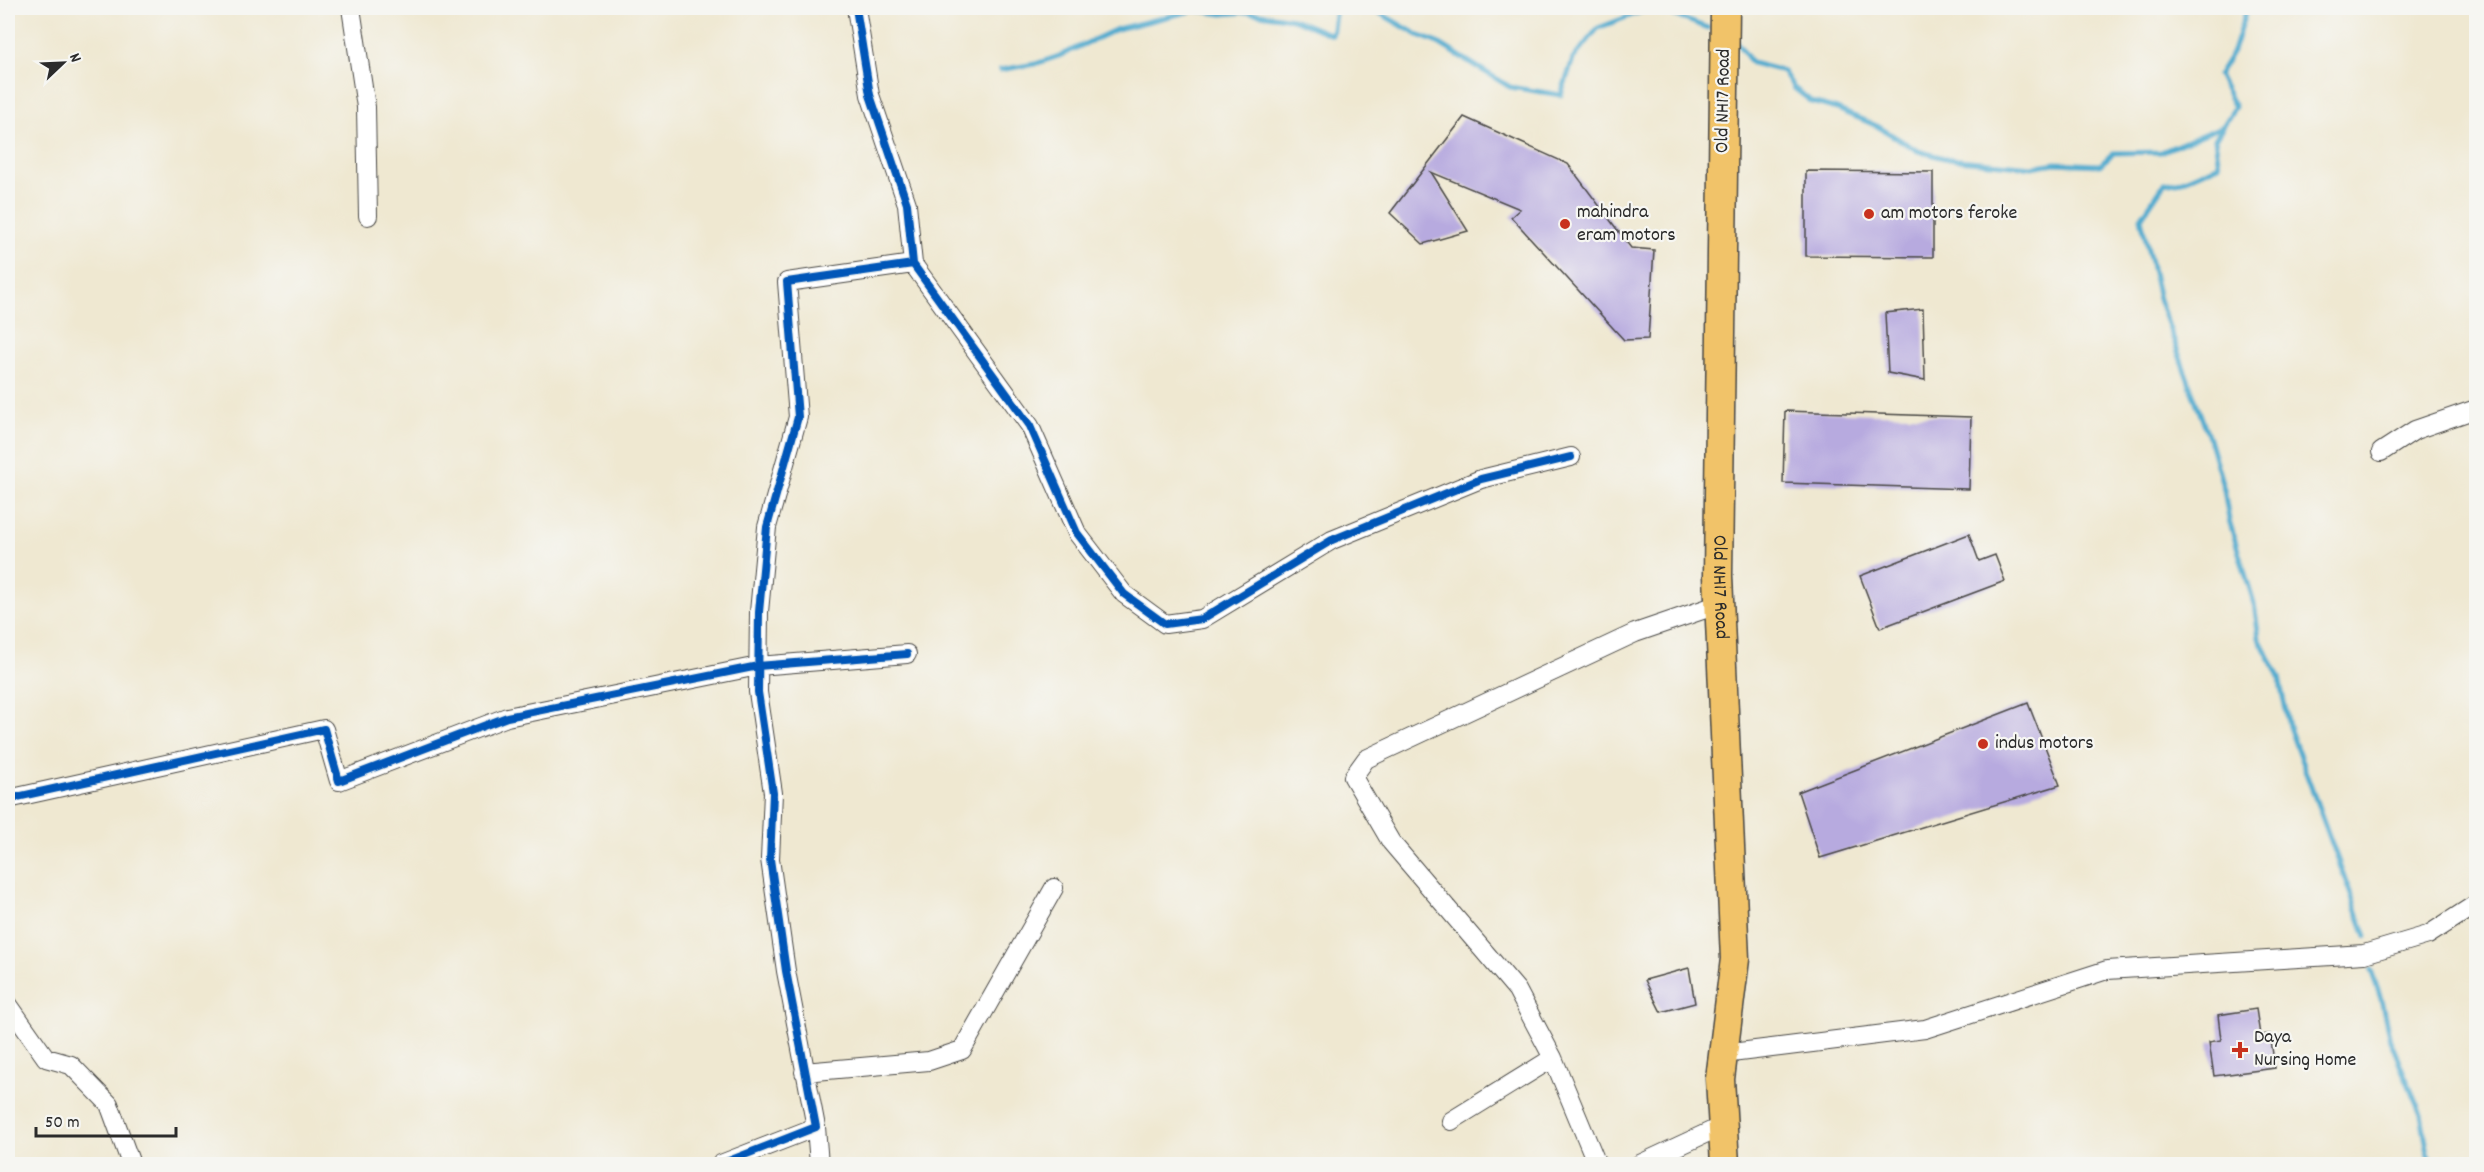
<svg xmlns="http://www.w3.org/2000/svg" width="2484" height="1172" viewBox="0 0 2484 1172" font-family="Dekko,sans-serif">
  <rect width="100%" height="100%" fill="#f6f6f2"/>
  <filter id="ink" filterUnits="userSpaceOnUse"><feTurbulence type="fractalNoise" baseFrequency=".0167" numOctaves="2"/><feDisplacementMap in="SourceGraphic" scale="12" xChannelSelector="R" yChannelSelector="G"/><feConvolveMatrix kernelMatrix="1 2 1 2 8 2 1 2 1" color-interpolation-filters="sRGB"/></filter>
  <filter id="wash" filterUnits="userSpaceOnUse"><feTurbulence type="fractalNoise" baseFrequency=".008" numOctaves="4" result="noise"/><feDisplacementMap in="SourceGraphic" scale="24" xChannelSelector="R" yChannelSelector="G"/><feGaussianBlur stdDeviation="1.35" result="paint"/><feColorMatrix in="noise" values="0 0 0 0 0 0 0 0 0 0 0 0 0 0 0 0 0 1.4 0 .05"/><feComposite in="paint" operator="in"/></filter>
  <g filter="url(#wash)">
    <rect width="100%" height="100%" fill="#efe8d1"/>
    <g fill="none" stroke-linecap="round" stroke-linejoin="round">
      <path stroke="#52accf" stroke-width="5" d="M1371 8 1418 35 1440 44 1510 87 1561 95 1573 59 1598 28 1651 8
        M1654 8 1708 28
        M2247 8 2233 51 2218 75 2235 107 2215 139 2219 165 2182 181 2164 184 2141 218 2159 299 2209 438 2224 489 2229 520 2254 603 2259 638 2279 677 2289 727 2366 936
        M1735 40 1752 63 1783 71 1794 88 1812 102 1837 109 1877 126 1918 151 1948 159 2032 167 2055 163 2100 165 2113 153 2161 152 2223 126
        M1000 70 1035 64 1059 56 1117 29 1195 10 1222 14 1247 12 1293 19 1332 35 1336 8
        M2371 970 2381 999 2390 1040 2421 1114 2428 1153 2434 1164"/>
    </g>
    <g id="blocks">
      <path fill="#b7aadf" d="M1464 117 1568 164 1631 248 1654 250 1648 339 1624 340 1511 217 1520 209 1431 172 1468 231 1423 244 1390 213Z
        M1806 171 1933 172V257L1806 256Z
        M1923 309 1925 380 1888 373 1885 313Z
        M1785 411 1971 417 1969 489 1783 483Z
        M1969 534 1979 561 1995 555 2005 581 1880 628 1860 576Z
        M2028 703 2060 785 1820 858 1798 792Z
        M1689 968 1695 1003 1661 1012 1645 980Z
        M2256 1009 2260 1035 2270 1034 2275 1068 2214 1076 2209 1042 2221 1040 2218 1015Z"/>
    </g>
  </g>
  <g filter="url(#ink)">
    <use href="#blocks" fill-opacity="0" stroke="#484744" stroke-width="1.5"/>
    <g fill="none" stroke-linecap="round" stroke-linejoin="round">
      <defs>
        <path id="minor" d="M351 8 366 107 368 216
          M913 264 1030 426 1077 533 1124 594 1165 624 1202 619 1332 540 1481 479 1571 457
          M2381 452 2415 430 2476 409
          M8 799 324 729 339 781 507 717 758 666 907 654
          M8 1004 46 1058 71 1065 109 1104 131 1164
          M1723 1054 1925 1029 2107 970 2364 954 2428 935 2476 904
          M804 1072 929 1061 962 1050 1054 888
          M1451 1121 1553 1058
          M816 1127 819 1164
          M721 1164 816 1127 786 971 770 859 773 793 758 692 759 612 767 527 798 417 787 282 913 264 907 204 870 95 856 8
          M1597 1164 1553 1058 1517 990 1391 842 1353 777 1366 759 1635 633 1720 604
          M1640 1164 1724 1125"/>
        <g id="primary">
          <path id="s1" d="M1725 8 1718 576 1735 959 1720 1079 1725 1164"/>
        </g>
      </defs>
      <use href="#minor" stroke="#484744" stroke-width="20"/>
      <use href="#primary" stroke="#484744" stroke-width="31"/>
      <use href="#minor" stroke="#fff" stroke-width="18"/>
      <use href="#primary" stroke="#f1c369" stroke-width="28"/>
      <defs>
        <path id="cycleway" d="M913 264 1030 426 1077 533 1124 594 1165 624 1202 619 1332 540 1481 479 1571 457
          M8 799 324 729 339 781 507 717 758 666 907 654
          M721 1164 816 1127 786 971 770 859 773 793 758 692 759 612 767 527 798 417 787 282 913 264 907 204 870 95 856 8"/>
      </defs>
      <use href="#cycleway" stroke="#f6f6f2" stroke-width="11"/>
      <use href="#cycleway" stroke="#0057b8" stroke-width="8"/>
    </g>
  </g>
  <g fill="#c8321e" stroke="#f6f6f2" stroke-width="2">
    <circle cx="1869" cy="214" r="6"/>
    <circle cx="1565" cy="224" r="6"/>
    <circle cx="1983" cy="744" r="6"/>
    <path d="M2237 1041h6v6h6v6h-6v6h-6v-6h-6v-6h6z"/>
  </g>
  <g text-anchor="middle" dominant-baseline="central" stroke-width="4.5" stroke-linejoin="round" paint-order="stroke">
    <g font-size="20" fill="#2b2b2b" stroke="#f6f6f2">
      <text transform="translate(1724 101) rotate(-89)">Old NH17 Road</text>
      <text stroke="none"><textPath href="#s1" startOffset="579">Old NH17 Road</textPath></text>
    </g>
    <g font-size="20" fill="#2b2b2b" stroke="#f6f6f2" text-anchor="start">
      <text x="1577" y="213">mahindra<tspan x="1577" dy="23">eram motors</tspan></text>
      <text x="1881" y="214">am motors feroke</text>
      <text x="1995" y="744">indus motors</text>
      <text x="2254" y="1038">Daya<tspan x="2254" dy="23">Nursing Home</tspan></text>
    </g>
  </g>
  <rect width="2484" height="1172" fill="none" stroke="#f6f6f2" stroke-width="30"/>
  <g transform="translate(63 63) rotate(67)" stroke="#f6f6f2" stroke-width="4.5" paint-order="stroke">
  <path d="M0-4.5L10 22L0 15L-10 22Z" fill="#2b2b2b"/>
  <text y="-9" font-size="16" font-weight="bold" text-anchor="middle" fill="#2b2b2b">N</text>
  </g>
  <path d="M36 1127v9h140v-9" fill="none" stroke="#2b2b2b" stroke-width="3"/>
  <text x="45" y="1127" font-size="18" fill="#2b2b2b" stroke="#f6f6f2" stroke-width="4.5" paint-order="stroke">50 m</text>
</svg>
